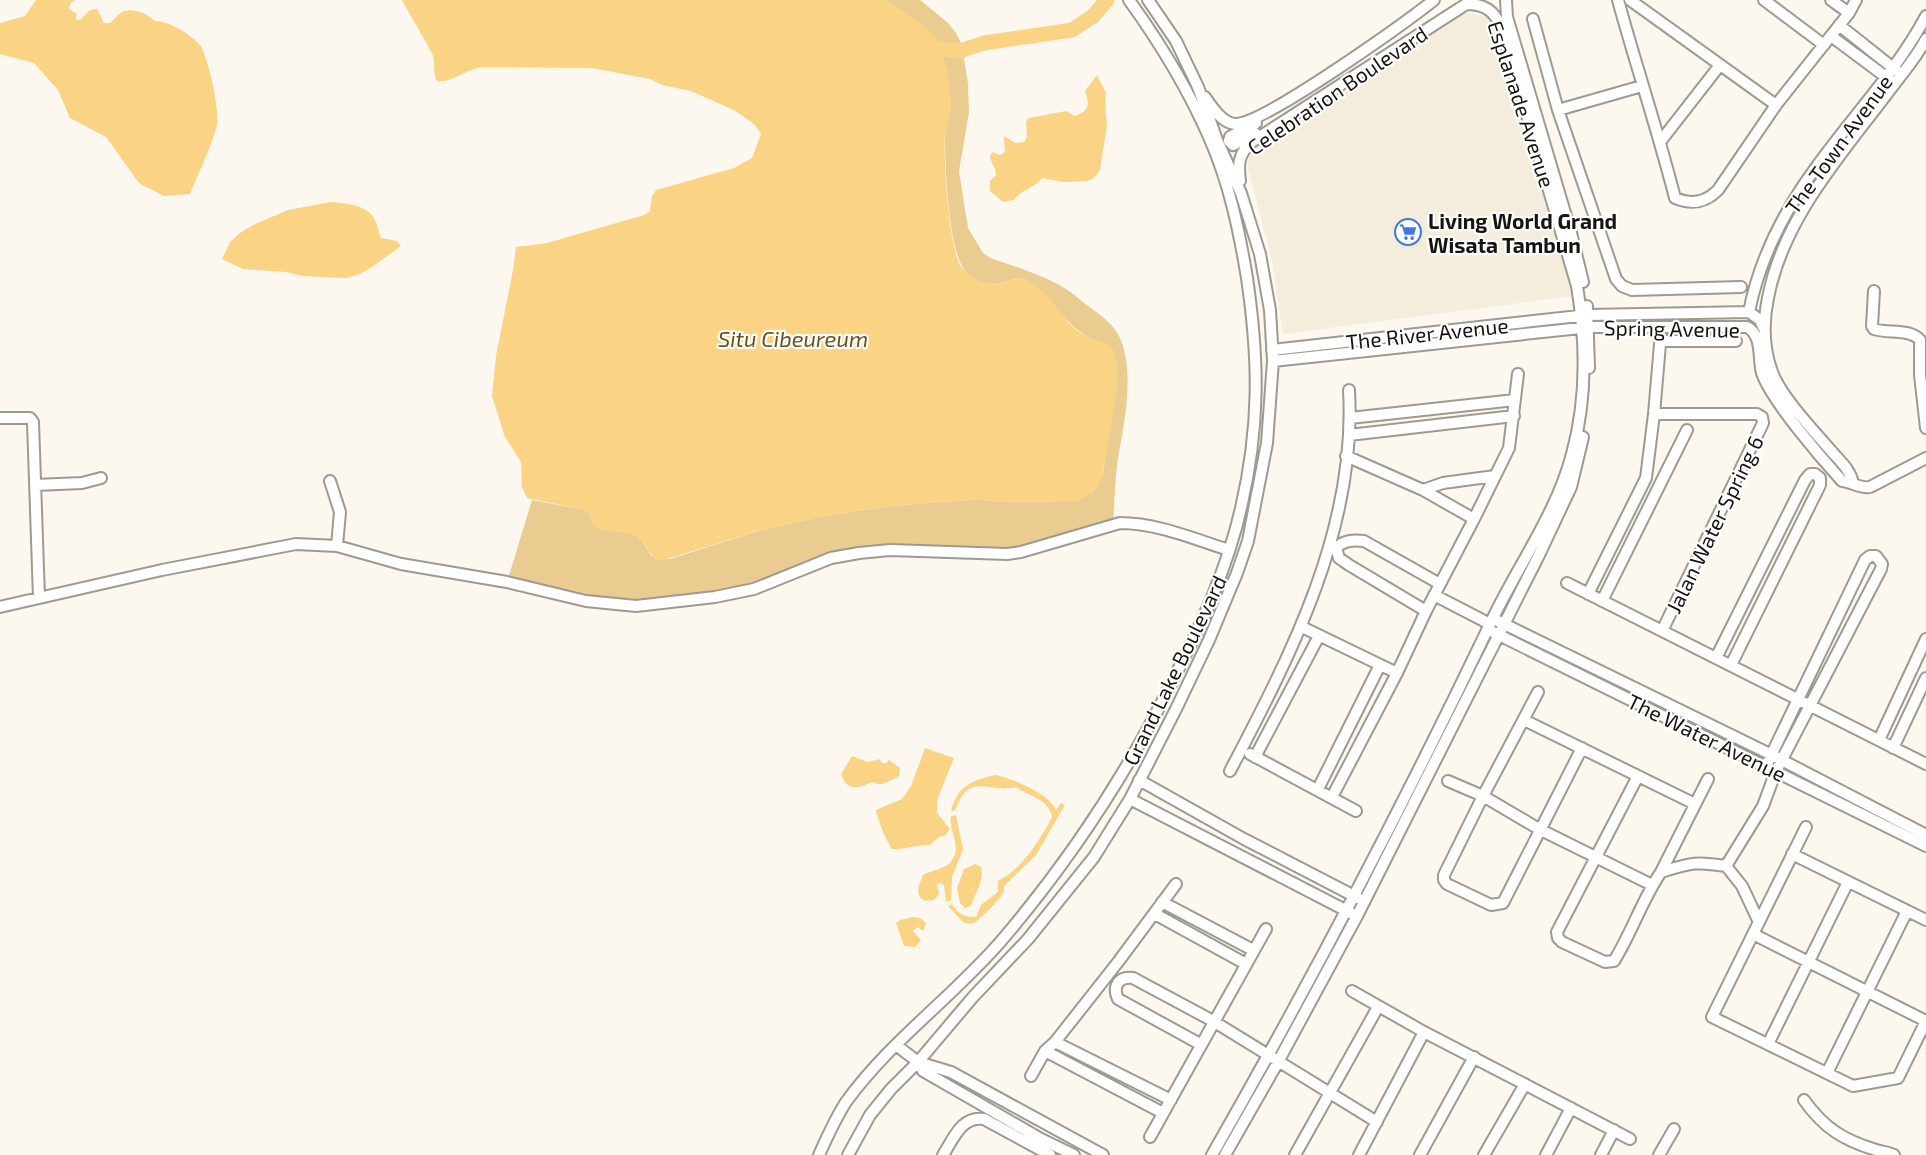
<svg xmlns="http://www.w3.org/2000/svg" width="1926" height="1155" viewBox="0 0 1926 1155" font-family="'Exo 2',sans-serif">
  <rect width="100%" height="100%" fill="#fdf8ef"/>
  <path fill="#f4eddc" d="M1461 12 1489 17 1498 30 1573 296 1283 334 1272 260 1247 165 1251 152 1258 145 1331 103Z"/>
  <path fill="#eacc91" d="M885 0H920L948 23 956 33 962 45 968 84 969 112 959 171 968 228 983 253 990 258C1016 267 1043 275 1066 289 1074 294 1081 301 1088 306 1099 314 1111 322 1118 334 1137 370 1123 427 1117 465 1115 485 1114 505 1113 524L1021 552 859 553 754 589 636 606 507 582 532 500 585 510 590 513 593 523 635 535 642 540 651 556 670 559 765 529 824 516 890 506 981 499 999 502 1076 501C1085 498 1099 485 1102 476 1112 444 1099 375 1095 340 1063 328 1055 295 1027 281 1009 271 999 298 968 274 948 258 945 164 945 137 945 126 950 116 951 105 951 97 936 44 932 35 928 27 894 6 885 0Z"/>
  <path fill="#fad384" d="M36 0H75L71 2 69 9 77 14 75 19 80 20 90 10 97 9 104 23H110C114 20 117 15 122 12 133 7 147 14 155 21 169 21 190 34 199 44 208 54 220 112 217 125 211 148 199 171 190 194L164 196 139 183 106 137 70 118 58 90 34 63 0 54V23L25 16Z
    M402 0H885C900 10 929 26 938 41 944 51 951 92 951 103 951 114 946 124 945 135 943 160 949 244 960 265 963 270 968 274 973 277 1001 295 1005 274 1025 280 1041 284 1059 311 1070 324 1074 328 1078 332 1084 335 1092 340 1106 340 1112 348 1126 368 1106 451 1102 478L1097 488 1091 494 1076 501 999 502 981 499 890 506 824 516 765 529 660 561C648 558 648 543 638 537 625 529 608 534 595 527L590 514 585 510 527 498 522 487 521 462 505 437 492 396 496 356 513 270 516 247 547 243 644 215 650 211 652 196 656 190 734 168 752 158 761 134 755 125 736 111 691 91 662 85 650 79 592 68 482 67C466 69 453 83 437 81 432 72 436 62 432 53Z
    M1097 75 1106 93 1105 108 1107 125 1100 170 1094 178 1087 181 1064 182 1042 178C1032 190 1023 188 1014 200L1003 202 990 191V181L996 175C996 166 990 163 990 155L993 152 1000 155 1005 152 1004 136 1015 143 1024 142 1027 137 1026 122 1029 118 1066 111 1075 116C1089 111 1090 105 1085 91Z
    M331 202C345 203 369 205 375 220 378 226 378 232 381 238L397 241 401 246 372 267 360 274 346 278 303 276 286 272 243 269 222 259 230 242 240 233 253 225 288 210Z
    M925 748 954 758 937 800V813L950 829 946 835 939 837 930 845C916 844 906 850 892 849 887 842 877 819 876 810L902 799 911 786Z
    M852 756 868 762 880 759 882 763H886L889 760 900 768 899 776C888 781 884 787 872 782 858 789 846 791 841 774Z
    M995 775C1012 778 1050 794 1056 810L1061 803 1065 805 1036 855 1004 886C1004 890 1004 892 1002 895 1000 899 977 922 974 923 972 924 966 923 964 923L948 906 952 904C958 914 965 918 976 917L981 905 998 892V881C1022 869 1040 840 1052 817 1048 798 1030 797 1016 787 989 794 969 771 956 809L951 812C956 787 972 780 995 775Z
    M956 815 963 849 952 877 951 900 946 902 944 885 940 883 937 884 939 894 934 900 924 901C914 893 919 886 923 875 930 871 945 868 950 863 964 848 948 832 951 816Z
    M975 864 981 867C985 879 975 893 971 906L965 908 960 903 957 888 964 869Z
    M913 917 920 918 926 923 923 931 918 927 913 931 921 940 915 947 904 946 896 923 900 920Z"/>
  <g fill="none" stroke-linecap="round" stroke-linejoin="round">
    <path stroke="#fad384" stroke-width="15" d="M942 49 960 51 984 43 1072 30 1093 16 1107 0"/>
    <defs>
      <path id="minor" d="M1506 0 1507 17 1571 233 1583 282
        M1618 0C1636 66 1658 131 1675 198 1692 205 1705 203 1718 190L1776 105 1849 13 1856 0
        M1630 0 1776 105
        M1764 0 1824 45
        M1831 0 1849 13
        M1533 19 1558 110 1616 279 1622 286 1632 290 1741 287
        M1839 25 1897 71
        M1831 36 1890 80
        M1205 97C1212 107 1222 123 1235 124 1263 125 1406 22 1434 0
        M1558 110 1642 86
        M1255 133 1233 145 1229 141 1230 137 1256 123
        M1660 142 1720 65
        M1240 181C1238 164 1238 156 1250 143L1471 1
        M1874 291 1872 326 1874 329C1888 334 1909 328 1920 340V375L1926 428
        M1587 306 1589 368
        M1749 312C1758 266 1777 225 1803 186 1841 128 1893 78 1926 16
        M1272 350 1588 315 1749 312 1760 320 1763 327
        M1273 361 1590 327H1747C1763 335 1758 359 1762 373 1771 400 1822 459 1842 481 1852 482 1861 489 1870 487L1926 458
        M1654 414H1757L1762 417 1763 423 1662 631
        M0 418H30L33 422 39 598
        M1350 418 1515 400
        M1349 435 1514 416
        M1346 456 1423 490 1474 519
        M330 481 340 512 337 546
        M1853 483C1850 470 1842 463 1833 453 1815 432 1779 395 1771 369 1763 345 1763 322 1768 298 1783 218 1842 154 1889 91 1902 74 1916 58 1926 39
        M35 485 82 483 101 478
        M1423 490 1443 483 1495 476
        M1567 583 1926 764
        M1588 594 1646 478 1654 414 1660 344 1664 341H1736
        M1434 595 1490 624
        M1602 601 1687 430
        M0 607 162 570 296 544 337 546 401 564 507 582 586 601 636 606 715 597 754 589 831 558 859 553 890 550 1007 554 1021 552 1120 523C1157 523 1194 539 1229 550
        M1426 611 1349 565 1339 558 1336 548C1344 540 1353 540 1364 541L1440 584
        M1498 621 1772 755 1926 835
        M1302 627 1397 673
        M1493 632 1926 846
        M1716 658 1805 480 1810 474H1815L1820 478V485L1731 665
        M1538 692 1483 796 1444 875V880L1447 884 1491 905 1503 903 1582 748
        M1524 720 1695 804
        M1879 740 1926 639
        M1893 748 1926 678
        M1250 754 1356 811
        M1255 757 1319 636
        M1230 771C1292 653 1357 527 1349 390
        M1638 776 1557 932 1558 938 1562 942 1605 962 1614 961C1632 932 1642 900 1661 872L1708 779
        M1139 780 1244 839 1358 898
        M1448 781 1483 796 1539 829 1652 885
        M1318 789 1380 665
        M1332 797 1397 673 1426 611 1474 519 1509 448 1518 374
        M1130 799 1351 913
        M1806 827 1712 1017 1853 1086 1898 1078 1926 1021
        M1792 854 1926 920
        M1726 866 1763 806 1776 771 1881 569 1882 564 1876 556H1870L1865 560 1766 766
        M1661 872C1691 863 1695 861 1726 866L1742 886 1759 922
        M1162 902 1253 950
        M1155 914 1246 964
        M1753 934 1926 1021
        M1352 991 1424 1032 1630 1139
        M1055 1042 1171 1100
        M1200 1044 1118 999C1112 986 1119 976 1133 978L1213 1021 1377 1122
        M1768 1044 1848 882
        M896 1045 918 1062 923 1071 1041 1139 1074 1155
        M1045 1051 1163 1113
        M918 1062 951 1072 1103 1155
        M1827 1073 1907 911
        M1031 1076 1045 1051 1055 1042 1118 962 1176 884
        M1804 1100C1824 1128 1843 1140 1876 1150 1882 1152 1888 1152 1894 1155
        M1150 1137 1266 929
        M819 1155C827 1137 835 1119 846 1102 890 1041 953 997 1002 940 1071 859 1130 769 1176 674 1203 621 1228 566 1241 508 1260 426 1259 360 1247 278 1239 230 1229 182 1209 137 1188 89 1160 43 1129 0
        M848 1155 870 1115 891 1089 918 1062 973 997 1028 939 1094 857 1130 799 1176 709 1209 640 1237 573 1248 541 1267 443 1273 361 1270 310 1260 254 1241 193 1217 140 1198 87 1176 41 1148 0
        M943 1155C954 1138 961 1116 984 1119L1050 1155
        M1212 1155C1312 980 1406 800 1493 618 1519 564 1557 512 1572 454 1587 400 1586 341 1577 286L1501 27C1494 10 1484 4 1466 4
        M1225 1155 1278 1062 1357 916 1539 555 1571 487 1583 437
        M1295 1155 1378 1007
        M1359 1155 1424 1032
        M1420 1155 1474 1057
        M1484 1155 1525 1084
        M1546 1155 1571 1108
        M1601 1155 1614 1130
        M1659 1155 1674 1129"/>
    </defs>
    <use href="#minor" stroke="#9f9a91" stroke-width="14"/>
    <use href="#minor" stroke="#fff" stroke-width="10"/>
  </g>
  <defs>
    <symbol id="supermarket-ring" viewBox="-11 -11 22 22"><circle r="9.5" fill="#fff" stroke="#4474e5" stroke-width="1.5"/><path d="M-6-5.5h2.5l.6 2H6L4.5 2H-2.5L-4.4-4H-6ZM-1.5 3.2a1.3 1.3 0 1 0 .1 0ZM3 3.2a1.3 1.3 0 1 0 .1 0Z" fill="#4474e5"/></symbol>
  </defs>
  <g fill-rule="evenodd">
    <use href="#supermarket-ring" x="1393" y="217" width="30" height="30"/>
  </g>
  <g text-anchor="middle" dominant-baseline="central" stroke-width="4.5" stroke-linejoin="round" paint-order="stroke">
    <g font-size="21" fill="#151410" stroke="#fff">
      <text transform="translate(1337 90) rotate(-34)">Celebration Boulevard</text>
      <text transform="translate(1522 104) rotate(72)">Esplanade Avenue</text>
      <text transform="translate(1838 144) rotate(-54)">The Town Avenue</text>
      <text transform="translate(1672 328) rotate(1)">Spring Avenue</text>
      <text transform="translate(1427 333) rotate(-6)">The River Avenue</text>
      <text transform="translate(1714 524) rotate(-64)">Jalan Water Spring 6</text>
      <text transform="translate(1174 670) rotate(-64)">Grand Lake Boulevard</text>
      <text transform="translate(1707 737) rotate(26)">The Water Avenue</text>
    </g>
    <g font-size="21" font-weight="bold" fill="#151410" stroke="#fff" text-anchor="start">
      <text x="1428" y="220">Living World Grand<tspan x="1428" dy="24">Wisata Tambun</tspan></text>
    </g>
    <g font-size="22" font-style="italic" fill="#6b5115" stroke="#fff">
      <text x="793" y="338">Situ Cibeureum</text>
    </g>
  </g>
</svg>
